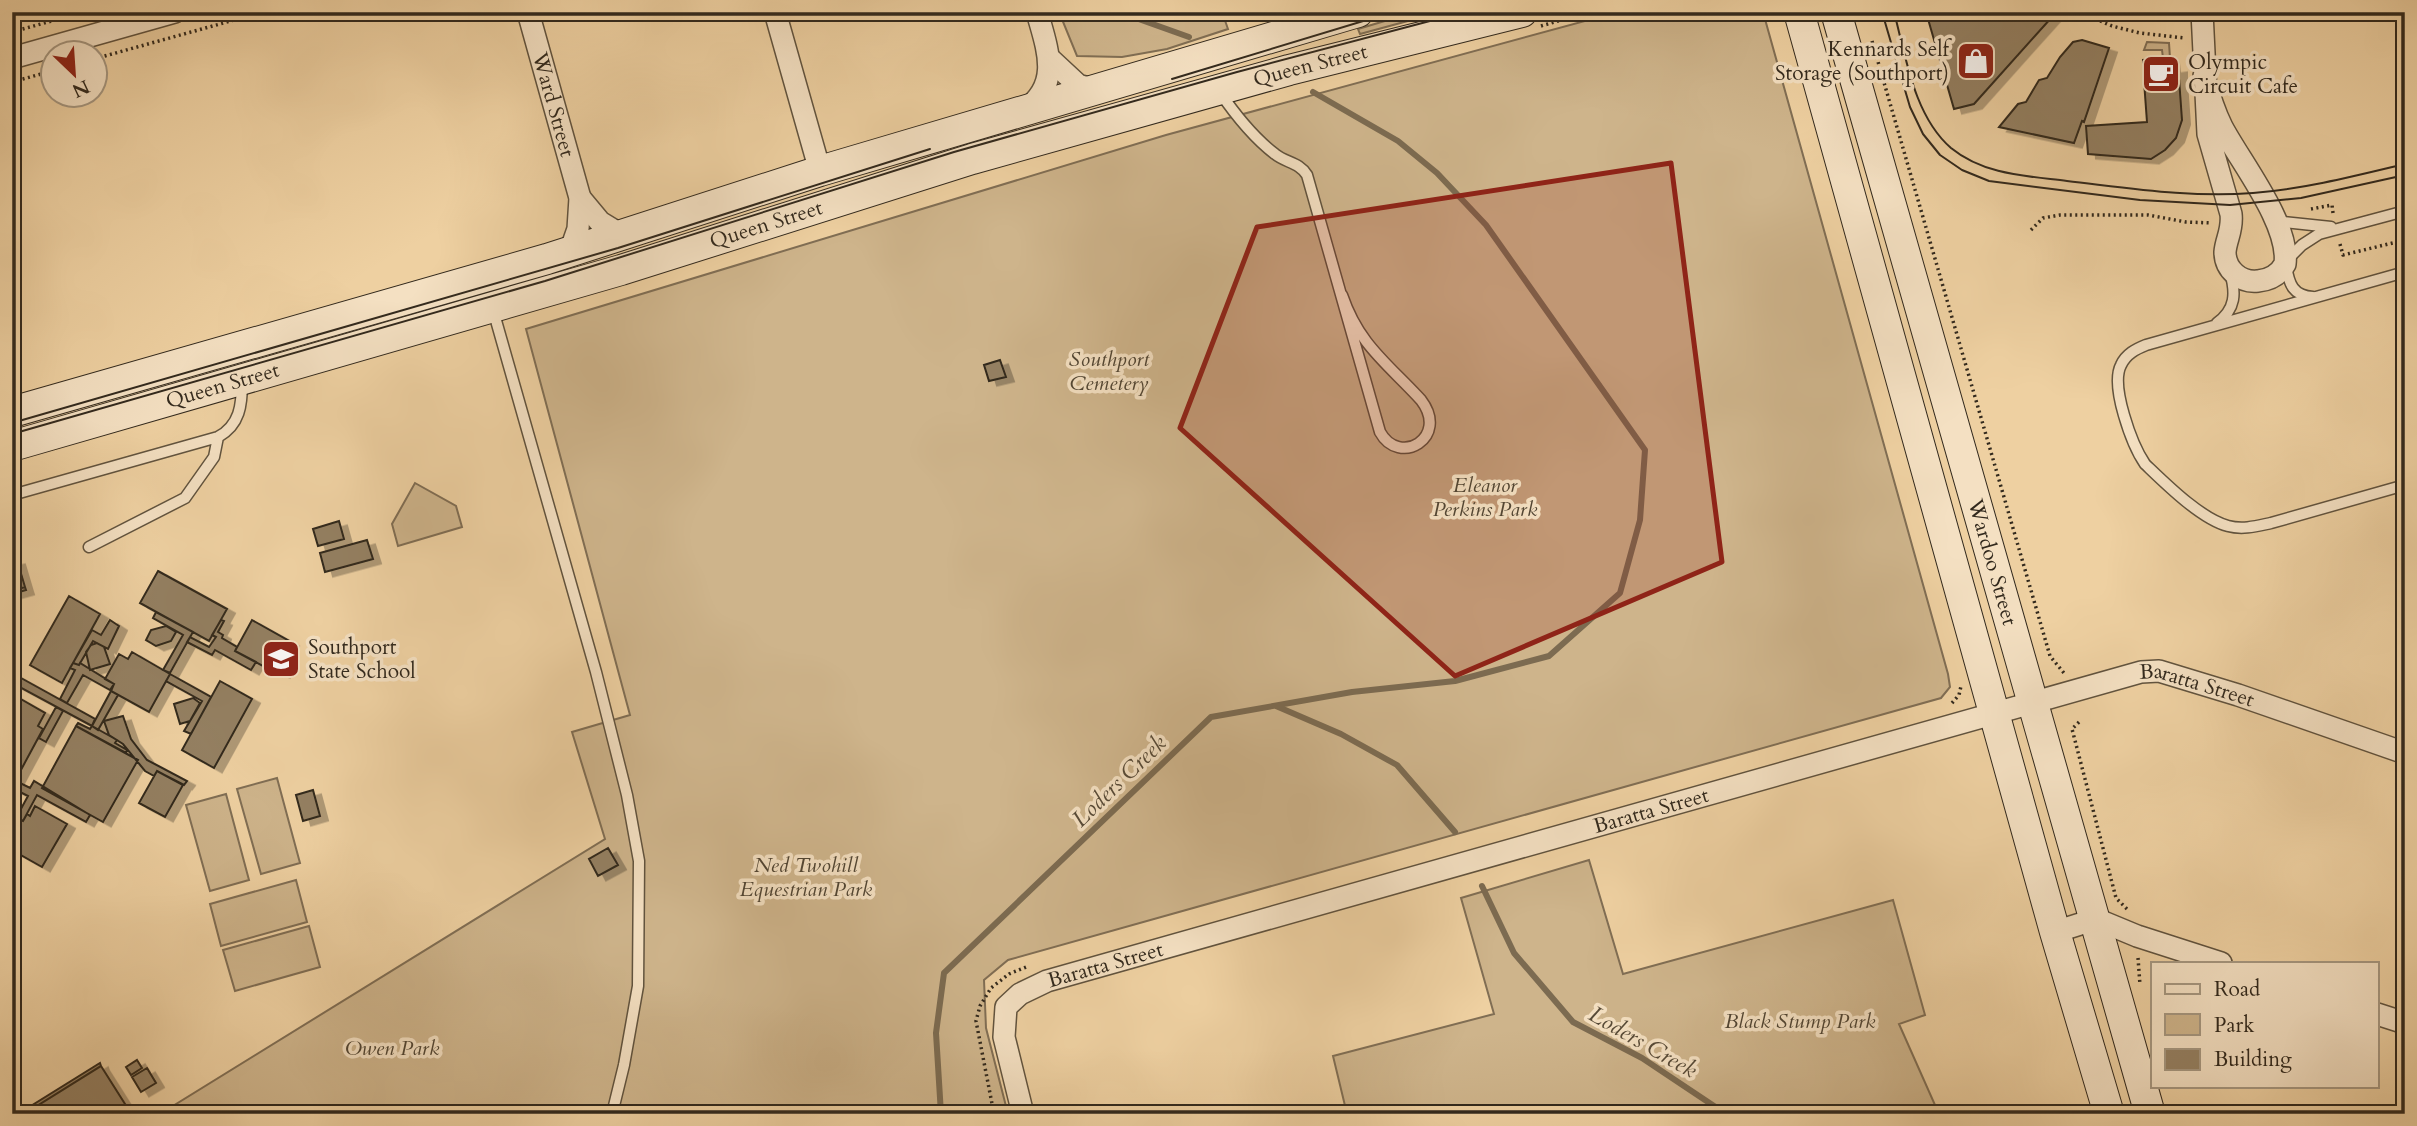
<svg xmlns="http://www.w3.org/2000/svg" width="2417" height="1126" viewBox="0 0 2417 1126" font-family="Cardo,serif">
  <defs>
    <filter id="shadow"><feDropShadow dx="8" dy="4.5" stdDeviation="0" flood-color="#0004"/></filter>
  </defs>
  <rect width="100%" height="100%" fill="#eed0a1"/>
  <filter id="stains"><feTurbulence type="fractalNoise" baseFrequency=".00286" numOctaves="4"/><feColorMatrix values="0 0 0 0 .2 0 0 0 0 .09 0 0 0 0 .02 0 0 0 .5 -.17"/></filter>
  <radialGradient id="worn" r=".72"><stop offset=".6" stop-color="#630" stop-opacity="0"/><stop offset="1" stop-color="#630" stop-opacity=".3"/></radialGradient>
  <path fill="#ceb48b" stroke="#806e54" stroke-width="2" d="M1059 12H1222L1228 29 1167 49 1122 57 1077 56Z
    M1415 12H1441L1360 34 1358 29Z
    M1618 12H1763L1948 674 1950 687 1941 698 1008 960 984 980 986 1028 1008 1114H160L605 839 572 732 630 715 526 329 1166 135Z
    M2147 42 2169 43 2170 58H2163L2162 50H2144Z
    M415 483 456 506 462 527 398 546 392 524Z
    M277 778 300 863 261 874 237 789Z
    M226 794 249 880 210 891 186 805Z
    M1589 860 1623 974 1893 900 1925 1015 1899 1024 1939 1114H1347L1333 1056 1494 1014 1461 898Z
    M296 880 307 922 221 946 210 904Z
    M309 926 320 967 235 991 223 950Z"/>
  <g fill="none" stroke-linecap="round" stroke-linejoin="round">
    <path stroke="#7c6b51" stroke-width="6" d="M1119 12 1189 37
      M1276 706 1341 734 1397 765 1455 832
      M1482 886 1514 953 1573 1022 1642 1058 1726 1114
      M941 1114 936 1033 944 973 1211 717 1352 692 1455 681 1549 656 1620 593 1640 520 1645 450 1486 225 1437 173 1398 141 1313 92"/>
  </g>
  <path fill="#948062" stroke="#32291d" stroke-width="2" filter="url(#shadow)" d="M1926 12H2046L2052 17 1974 104 1954 109Z
    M2082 40 2109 48 2084 122 2082 121 2074 143 1999 127 2018 104 2026 102 2039 80 2047 78 2060 57 2073 42Z
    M2171 58 2172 69 2179 68V78L2144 81 2143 60Z
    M2179 78 2182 120 2176 138 2165 150 2151 159 2088 154 2086 126 2147 122 2144 81Z
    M1000 360 1006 377 989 381 984 365Z
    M339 521 344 539 318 546 313 529Z
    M367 540 373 559 325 572 320 553Z
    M17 560 25 587 12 591V561Z
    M158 571 227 609 209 641 140 603Z
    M25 587 26 590 12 594V591Z
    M69 596 100 614 62 683 30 665Z
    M156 612 193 632 170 673 163 670 183 635 153 618Z
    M110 620 119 626 108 649 93 641 79 665 73 663 92 630 101 635Z
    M221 620 224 621 218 632 223 635 222 638 237 647 235 651 256 662 251 670 215 650 212 655 187 642 190 637 209 647 216 637 212 635Z
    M252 620 291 642 274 672 235 651Z
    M166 626 176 632 171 641 156 646 146 640 151 630Z
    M97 643 104 647 110 664 90 670 86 652 91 645Z
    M132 652 170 674 149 712 111 691 114 684 105 679 119 654 128 659Z
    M280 662 287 666 282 673 276 670Z
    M73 663 79 665 80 663 114 684 110 690 83 675 67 703 60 699 75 670 70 668Z
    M12 673 95 719 92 726 12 683Z
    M170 674 211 697 191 734 184 731 202 701 166 681Z
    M220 681 252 699 214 768 182 750Z
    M111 691 118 695 98 730 92 726Z
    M12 694 45 713 38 726 43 729 15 781 12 779Z
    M193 698 200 703 190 721 180 724 174 704Z
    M56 707 63 711 46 742 39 738Z
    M123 716 131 739 147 760 187 781 184 785 157 771 154 776 145 771 123 744 109 735 104 721Z
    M78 723 90 729 92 726 117 740 115 743 127 750 126 753 76 726Z
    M76 726 138 760 103 822 42 788Z
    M157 771 183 785 165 817 139 803Z
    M12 779 30 788 34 781 90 815 86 822 37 795 23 821 16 818 28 796 12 788Z
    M313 790 320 816 303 821 296 795Z
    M35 806 67 824 42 867 12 850 16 840 12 838V817L23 821 27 814 30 816Z
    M608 848 618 865 598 876 589 859Z
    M137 1060 142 1068 131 1075 126 1067Z
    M100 1063 101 1066 29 1111 30 1114H18Z
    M101 1066 125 1104 108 1114H30L29 1111Z
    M147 1068 156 1083 141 1092 132 1077Z"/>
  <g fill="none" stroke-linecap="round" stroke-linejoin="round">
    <defs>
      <path id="lane" d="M1219 91C1234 113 1254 138 1275 154 1286 163 1299 162 1307 175L1380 432C1399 467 1450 438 1421 400 1387 363 1359 345 1342 295
        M2274 221 2331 227
        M2286 261 2302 245 2319 234 2405 211
        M2286 266C2289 284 2293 296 2313 297
        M2405 272 2146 345C2136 349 2126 354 2121 365 2110 386 2132 445 2145 464 2166 484 2201 519 2228 526 2243 530 2257 526 2271 523L2405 485
        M493 310 596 672 627 795 639 861 638 986 624 1065 612 1114
        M2217 323C2236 309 2236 293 2230 272
        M12 495 218 437C240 425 242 405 242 381
        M89 547 185 498 214 457 218 437"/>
      <g id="street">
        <path id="s1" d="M528 12 580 198 578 229 570 252"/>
        <path d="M775 12 820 171"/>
        <path d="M2202 12 2208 134 2231 214C2233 230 2226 239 2225 252 2225 270 2241 283 2258 281 2270 280 2279 275 2285 264 2290 224 2241 163 2222 127 2214 111 2209 95 2204 76"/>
        <path d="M12 58 175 12"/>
        <path d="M1050 59 1078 85 1096 90"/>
        <path d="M1025 110C1062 84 1047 48 1037 12"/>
        <path d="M580 198 600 222 623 236"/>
        <path d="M2055 932 2096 919 2137 936 2221 963"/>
        <path d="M2377 1014 2405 1023"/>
        <path id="s2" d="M1023 1114 1004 1037 1006 1007 1020 994 1047 981 2141 672 2159 671 2238 695 2405 753"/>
      </g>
      <g id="secondary">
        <path d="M1799 12 2055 932 2109 1114"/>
        <path id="s3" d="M1836 12 2150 1114"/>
        <path d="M12 412 547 259 820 171 1358 12"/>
        <path id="s4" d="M12 446 621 270 972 159 1289 70 1522 12"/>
      </g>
    </defs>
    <use href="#lane" stroke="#61533e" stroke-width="13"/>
    <use href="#street" stroke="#61533e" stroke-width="24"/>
    <use href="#secondary" stroke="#32291d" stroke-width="32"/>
    <path stroke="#32291d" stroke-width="3.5" stroke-dasharray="2 3.5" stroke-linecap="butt" d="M1772 12 1774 21
      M2080 12 2112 26 2140 33 2184 38
      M1541 26 1589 12
      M12 32 84 12
      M1872 41 2050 656 2064 673
      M94 59 263 12
      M12 82 52 71
      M2311 209 2332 205 2333 213
      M2031 230 2043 218 2060 215H2148L2186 222 2212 223
      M2340 244 2343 255 2405 240
      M1952 703 1959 695 1961 686
      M2079 722 2072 729 2116 898 2128 910
      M2138 958 2140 985
      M994 1114 976 1021 980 1006 991 988 1009 974 1026 967"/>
    <use href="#lane" stroke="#f4e0c2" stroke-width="10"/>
    <use href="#street" stroke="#f4e0c2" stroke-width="21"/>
    <use href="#secondary" stroke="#f4e0c2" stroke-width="30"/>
    <path stroke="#32291d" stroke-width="2" d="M1882 12 1910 107 1923 134 1940 155 1962 170 1989 181 2140 200 2230 205 2301 198 2405 175
      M1894 12C1906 57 1914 116 1951 148 1984 175 2027 176 2067 181 2129 188 2191 198 2253 193 2304 189 2355 176 2405 164
      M1172 79 1393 12
      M12 423 618 248 930 149
      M12 434 545 281 954 152 1237 72 1464 12"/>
  </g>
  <path fill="#8f2418" fill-opacity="0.2" stroke="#8f2418" stroke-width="5" stroke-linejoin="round" d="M1671 163 1722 562 1455 676 1180 428 1257 227Z"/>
  <defs>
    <symbol id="shop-square" viewBox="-11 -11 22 22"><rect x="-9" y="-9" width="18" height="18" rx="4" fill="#8f2418" stroke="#f4e0c2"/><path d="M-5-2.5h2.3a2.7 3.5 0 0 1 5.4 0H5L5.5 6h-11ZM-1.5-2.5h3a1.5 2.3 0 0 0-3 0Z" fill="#fff"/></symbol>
    <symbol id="cafe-square" viewBox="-11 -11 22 22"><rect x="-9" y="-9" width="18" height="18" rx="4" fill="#8f2418" stroke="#f4e0c2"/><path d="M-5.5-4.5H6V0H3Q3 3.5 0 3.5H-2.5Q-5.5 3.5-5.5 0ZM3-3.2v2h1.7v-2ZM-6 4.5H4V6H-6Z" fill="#fff"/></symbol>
    <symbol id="school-square" viewBox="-11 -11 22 22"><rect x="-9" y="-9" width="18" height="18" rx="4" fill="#8f2418" stroke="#f4e0c2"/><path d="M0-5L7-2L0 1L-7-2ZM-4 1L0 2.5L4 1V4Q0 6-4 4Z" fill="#fff"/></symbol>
  </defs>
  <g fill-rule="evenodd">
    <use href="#shop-square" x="1954" y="39" width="44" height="44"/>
    <use href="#cafe-square" x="2139" y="52" width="44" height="44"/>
    <use href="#school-square" x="259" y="637" width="44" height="44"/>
  </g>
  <g text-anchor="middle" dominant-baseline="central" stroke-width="7" stroke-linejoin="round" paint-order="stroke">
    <g font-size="21" fill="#32291d" stroke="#f4e0c2" text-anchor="start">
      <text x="1949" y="49" text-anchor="end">Kennards Self<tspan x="1949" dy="24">Storage (Southport)</tspan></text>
      <text x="2188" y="62">Olympic<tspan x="2188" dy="24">Circuit Cafe</tspan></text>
      <text x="308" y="647">Southport<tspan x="308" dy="24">State School</tspan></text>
    </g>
    <g font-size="21" fill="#32291d" stroke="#f4e0c2">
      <text stroke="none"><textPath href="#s4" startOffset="1353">Queen Street</textPath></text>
      <text stroke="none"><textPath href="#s1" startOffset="96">Ward Street</textPath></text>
      <text stroke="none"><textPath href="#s4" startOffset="786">Queen Street</textPath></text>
      <text stroke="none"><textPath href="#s4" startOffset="219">Queen Street</textPath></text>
      <text stroke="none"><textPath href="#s3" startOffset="572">Wardoo Street</textPath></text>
      <text stroke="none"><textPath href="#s2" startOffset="1353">Baratta Street</textPath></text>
      <text stroke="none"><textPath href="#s2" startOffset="786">Baratta Street</textPath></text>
      <text stroke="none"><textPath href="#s2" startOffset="219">Baratta Street</textPath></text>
    </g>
    <g font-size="21" font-style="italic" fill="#514533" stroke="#f4e0c2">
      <text x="1109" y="359">Southport<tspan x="1109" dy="24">Cemetery</tspan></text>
      <text x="1485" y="485">Eleanor<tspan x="1485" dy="24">Perkins Park</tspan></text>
      <text x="806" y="865">Ned Twohill<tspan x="806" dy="24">Equestrian Park</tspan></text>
      <text x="1800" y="1021">Black Stump Park</text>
      <text x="392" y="1048">Owen Park</text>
    </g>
    <g font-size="23" font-style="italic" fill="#574a37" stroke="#f4e0c2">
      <text transform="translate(1119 781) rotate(-44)">Loders Creek</text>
      <text transform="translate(1643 1042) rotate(30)">Loders Creek</text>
    </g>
  </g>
  <rect width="2417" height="1126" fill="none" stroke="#eed0a1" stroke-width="42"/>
  <rect x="14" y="14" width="2389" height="1098" fill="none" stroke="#32291d" stroke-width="3.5"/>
  <rect x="21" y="21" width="2375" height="1084" fill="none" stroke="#32291d" stroke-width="2"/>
  <rect x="2151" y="962" width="228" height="126" fill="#f4e0c2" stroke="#a69780" stroke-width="2"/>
  <rect x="2165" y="984" width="35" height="10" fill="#f4e0c2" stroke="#a69780" stroke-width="2"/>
  <text x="2214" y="996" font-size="21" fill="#32291d">Road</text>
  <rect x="2165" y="1014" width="35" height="21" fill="#ceb48b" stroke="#a69780" stroke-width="2"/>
  <text x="2214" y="1032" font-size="21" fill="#32291d">Park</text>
  <rect x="2165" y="1049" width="35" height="21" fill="#948062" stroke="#a69780" stroke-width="2"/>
  <text x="2214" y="1066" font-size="21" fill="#32291d">Building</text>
  <g transform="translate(74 74) rotate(155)"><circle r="33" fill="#f4e0c2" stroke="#a69780" stroke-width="2"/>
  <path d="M0-5L12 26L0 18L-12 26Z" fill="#8f2418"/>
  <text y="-10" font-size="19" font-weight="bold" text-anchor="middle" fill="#32291d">N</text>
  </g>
  <rect width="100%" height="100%" filter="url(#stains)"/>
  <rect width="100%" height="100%" fill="url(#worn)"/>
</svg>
